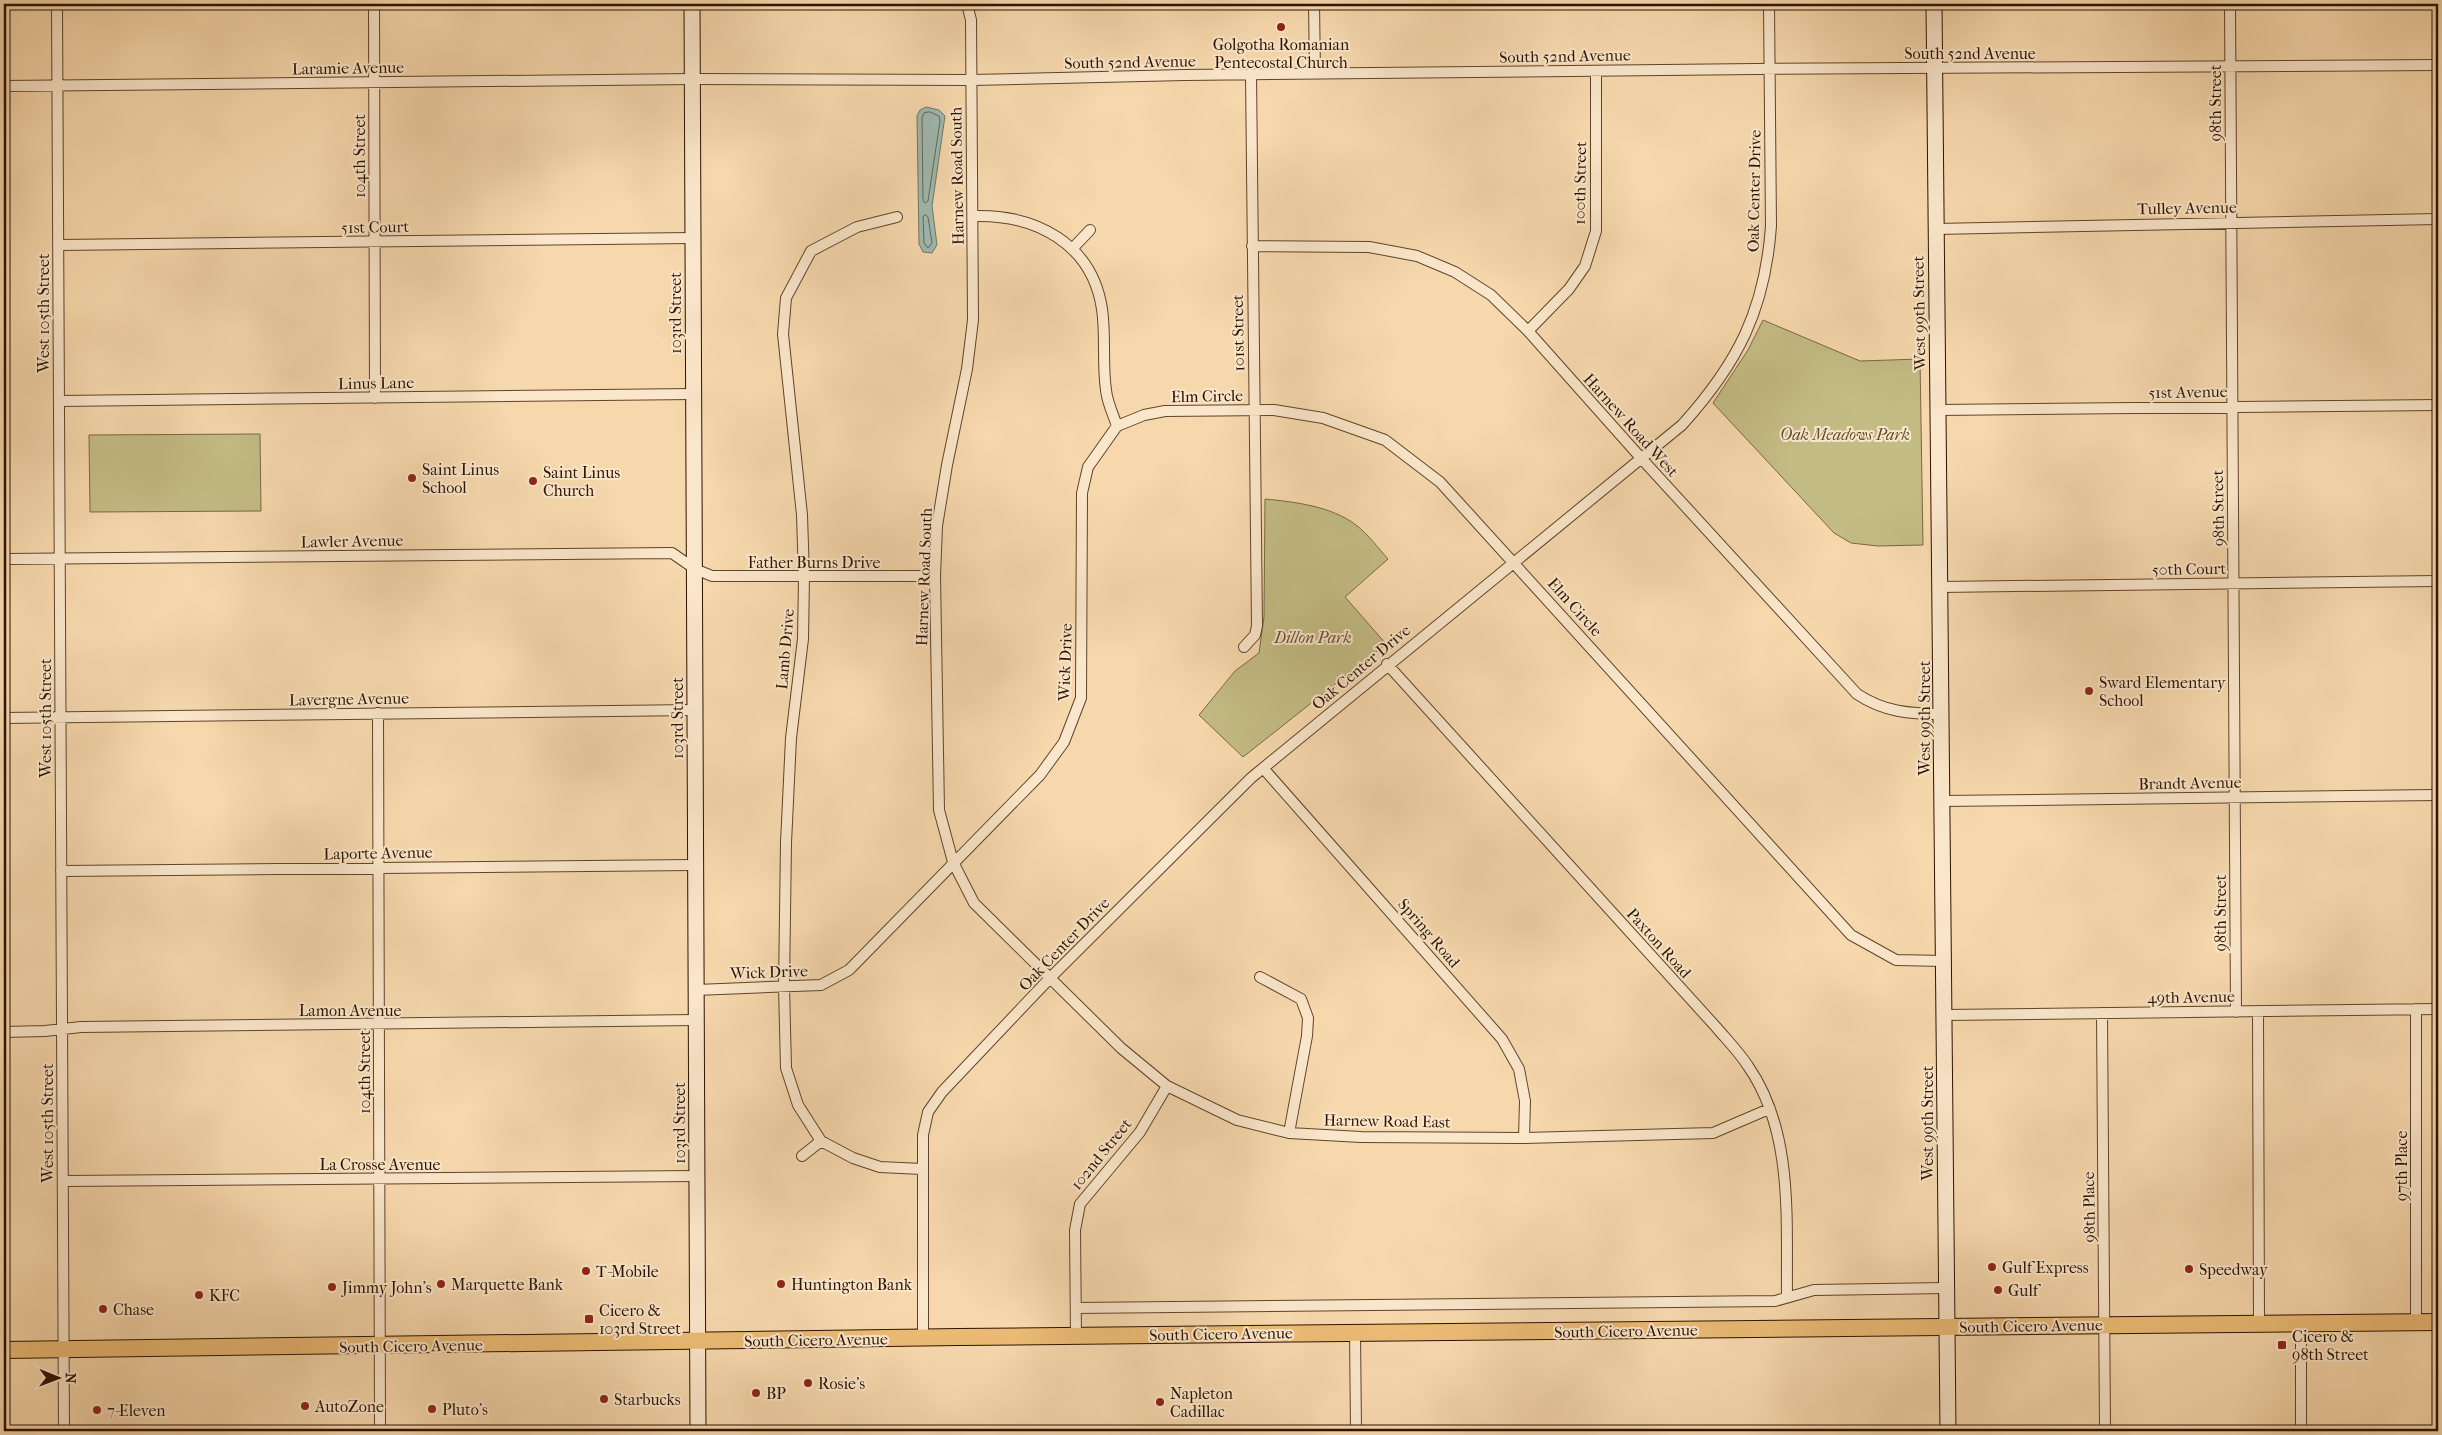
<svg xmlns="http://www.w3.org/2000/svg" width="2442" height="1435" viewBox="0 0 2442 1435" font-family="'IM FELL French Canon',serif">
  <rect width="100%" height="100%" fill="#f7d8ad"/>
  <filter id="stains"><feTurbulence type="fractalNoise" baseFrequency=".004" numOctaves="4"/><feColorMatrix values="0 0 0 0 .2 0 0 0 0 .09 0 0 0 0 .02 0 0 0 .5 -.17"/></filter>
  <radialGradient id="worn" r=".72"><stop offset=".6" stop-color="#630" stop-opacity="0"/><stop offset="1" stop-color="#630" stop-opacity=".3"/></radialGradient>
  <path fill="#c4bc85" stroke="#786842" d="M1763 320 1860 361 1920 359 1923 545 1878 546 1851 543 1834 533 1713 403 1748 350Z
    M260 434 261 511 90 512 89 435Z
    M1265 499C1295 502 1331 506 1356 525 1368 534 1378 548 1388 559L1345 597 1386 644 1243 757 1199 715 1235 671 1259 653 1264 617Z"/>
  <path fill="#9eb9b0" stroke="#70776a" d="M926 107 939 110 945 116 932 206 937 245 932 253 923 252 919 244 917 116 920 110Z"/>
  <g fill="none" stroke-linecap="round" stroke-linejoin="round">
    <path stroke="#656658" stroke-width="1" d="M930 112 939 116 940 121 928 201 925 203 923 200 922 118 924 113Z
      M926 215 928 217 932 243 928 248 924 243 923 217Z"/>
    <defs>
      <path id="street" d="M57 4 64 1431
        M374 4 375 398
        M967 4 971 20 973 320 967 369 947 465 937 526 935 576 939 810 953 862 974 903 1121 1048 1167 1086 1237 1120 1289 1133 1361 1137 1524 1138 1713 1133 1769 1109
        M1314 4 1315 74
        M2230 4 2236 1012
        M4 86 693 79 971 80 1185 75 1756 69 2438 65
        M897 217 857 227 811 251 786 298 783 334 802 515 804 577 803 639 791 738 786 843 784 986 786 1068 798 1105 821 1141 853 1158 880 1167 922 1169
        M1936 229 2438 219
        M58 245 693 238
        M1252 246 1369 247 1417 256 1455 272 1491 295 1528 331 1641 458 1857 694C1884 712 1910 714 1942 714
        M1073 248 1090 230
        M1528 331 1569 289 1585 266 1596 231V71
        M59 401 693 394
        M1938 410 2438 405
        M1117 426 1144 415 1165 411 1274 410 1323 418 1385 440 1440 482 1851 935 1896 960 1944 961
        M4 559 672 553 695 569 712 576H935
        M1940 587 2438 581
        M1244 647 1255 635 1257 626 1251 75
        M1387 664 1716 1027C1727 1040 1739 1052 1748 1066 1794 1132 1786 1220 1787 1297
        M378 713 380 1431
        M4 718 695 710
        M1263 768 1502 1039 1519 1069 1525 1101 1524 1138
        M1941 801 2438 795
        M61 871 695 865
        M1260 977 1301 999 1308 1018 1307 1036 1289 1133
        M696 990 821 985 849 970 1040 775 1064 742 1081 698 1082 493 1088 467 1117 426C1113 414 1107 402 1106 390 1102 363 1106 336 1102 309 1092 243 1035 214 973 216
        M2258 1011 2259 1324
        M2102 1013 2105 1431
        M1944 1015 2438 1009
        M4 1032 45 1031 81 1027 696 1020
        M802 1156 821 1141
        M63 1181 697 1176
        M1076 1308 1775 1301 1814 1290 1946 1288
        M2416 1323V1009
        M1355 1333 1356 1431
        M1076 1336 1075 1230 1080 1204 1140 1132 1167 1086
        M923 1338V1135L928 1112 942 1092 1050 978 1251 778 1682 425C1738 363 1765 310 1771 226L1769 4
        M2301 1431V1324"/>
      <path id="secondary" d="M692 4 698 1431
        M1934 4 1948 1431"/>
      <path id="primary" d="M4 1350 959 1337 2438 1322"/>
    </defs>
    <use href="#street" stroke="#5f442b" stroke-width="12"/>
    <use href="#secondary" stroke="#2c1300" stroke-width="17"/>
    <use href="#primary" stroke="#2c1300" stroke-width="18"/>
    <use href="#street" stroke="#fae6ca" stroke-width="10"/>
    <use href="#secondary" stroke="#fae6ca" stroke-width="15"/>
    <use href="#primary" stroke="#ecbc76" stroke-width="16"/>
  </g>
  <g fill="#8f2418" stroke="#fae6ca" stroke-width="2">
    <circle cx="1281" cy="27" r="5"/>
    <circle cx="412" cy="478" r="5"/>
    <circle cx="533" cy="481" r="5"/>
    <circle cx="2089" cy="691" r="5"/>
    <circle cx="1992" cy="1267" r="5"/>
    <circle cx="2189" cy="1269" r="5"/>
    <circle cx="586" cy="1271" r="5"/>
    <circle cx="441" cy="1284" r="5"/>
    <circle cx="781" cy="1284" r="5"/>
    <circle cx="332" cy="1287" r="5"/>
    <circle cx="1998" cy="1290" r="5"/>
    <circle cx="199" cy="1295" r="5"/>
    <circle cx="103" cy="1309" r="5"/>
    <rect x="584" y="1314" width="10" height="10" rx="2.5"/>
    <rect x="2277" y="1340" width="10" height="10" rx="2.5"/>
    <circle cx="808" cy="1383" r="5"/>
    <circle cx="756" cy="1393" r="5"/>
    <circle cx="604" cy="1399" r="5"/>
    <circle cx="1160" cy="1402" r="5"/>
    <circle cx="305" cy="1406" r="5"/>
    <circle cx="432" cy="1409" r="5"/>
    <circle cx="97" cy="1410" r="5"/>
  </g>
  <g text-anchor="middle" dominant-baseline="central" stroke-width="4" stroke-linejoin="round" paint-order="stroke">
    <g font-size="16" fill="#2c1300" stroke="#fae6ca" text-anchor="start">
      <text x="1281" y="44" text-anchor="middle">Golgotha Romanian<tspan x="1281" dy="18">Pentecostal Church</tspan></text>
      <text x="422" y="469">Saint Linus<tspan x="422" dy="18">School</tspan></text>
      <text x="543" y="472">Saint Linus<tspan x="543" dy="18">Church</tspan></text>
      <text x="2099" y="682">Sward Elementary<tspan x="2099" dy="18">School</tspan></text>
      <text x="2002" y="1267">Gulf Express</text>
      <text x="2199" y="1269">Speedway</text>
      <text x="596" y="1271">T-Mobile</text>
      <text x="451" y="1284">Marquette Bank</text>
      <text x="791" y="1284">Huntington Bank</text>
      <text x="342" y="1287">Jimmy John's</text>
      <text x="2008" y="1290">Gulf</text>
      <text x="209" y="1295">KFC</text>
      <text x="113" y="1309">Chase</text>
      <text x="599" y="1310">Cicero &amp;<tspan x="599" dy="18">103rd Street</tspan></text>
      <text x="2292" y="1336">Cicero &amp;<tspan x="2292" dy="18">98th Street</tspan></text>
      <text x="818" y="1383">Rosie's</text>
      <text x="766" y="1393">BP</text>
      <text x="1170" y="1393">Napleton<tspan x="1170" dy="18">Cadillac</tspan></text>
      <text x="614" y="1399">Starbucks</text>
      <text x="315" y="1406">AutoZone</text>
      <text x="442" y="1409">Pluto's</text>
      <text x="107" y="1410">7-Eleven</text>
    </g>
    <g font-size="16" fill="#2c1300" stroke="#fae6ca">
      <text x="1970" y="53">South 52nd Avenue</text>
      <text transform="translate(1565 56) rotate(-1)">South 52nd Avenue</text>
      <text transform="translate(1130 62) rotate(-1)">South 52nd Avenue</text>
      <text transform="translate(348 68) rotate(-1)">Laramie Avenue</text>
      <text transform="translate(2215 103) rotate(-90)">98th Street</text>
      <text transform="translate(359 156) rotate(-90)">104th Street</text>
      <text transform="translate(957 176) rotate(-91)">Harnew Road South</text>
      <text transform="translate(1580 183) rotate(-89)">100th Street</text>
      <text transform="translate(1754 191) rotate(-89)">Oak Center Drive</text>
      <text transform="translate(2187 208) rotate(-1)">Tulley Avenue</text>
      <text transform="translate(375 227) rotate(-1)">51st Court</text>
      <text transform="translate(43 313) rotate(-90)">West 105th Street</text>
      <text transform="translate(675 313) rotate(-90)">103rd Street</text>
      <text transform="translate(1919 313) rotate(-91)">West 99th Street</text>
      <text transform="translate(1238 333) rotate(-91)">101st Street</text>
      <text transform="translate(376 383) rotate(-1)">Linus Lane</text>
      <text transform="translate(2188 392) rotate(-1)">51st Avenue</text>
      <text transform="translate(1207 396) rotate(-1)">Elm Circle</text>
      <text transform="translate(1631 425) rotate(48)">Harnew Road West</text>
      <text transform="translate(2218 508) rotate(-91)">98th Street</text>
      <text transform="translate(352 541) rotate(-1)">Lawler Avenue</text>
      <text x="814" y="562">Father Burns Drive</text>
      <text transform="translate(2189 569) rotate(-1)">50th Court</text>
      <text transform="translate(924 577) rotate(-88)">Harnew Road South</text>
      <text transform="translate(1575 607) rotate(48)">Elm Circle</text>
      <text transform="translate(785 649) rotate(-85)">Lamb Drive</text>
      <text transform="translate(1065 662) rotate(-88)">Wick Drive</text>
      <text transform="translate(1361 667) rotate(-40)">Oak Center Drive</text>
      <text transform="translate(349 699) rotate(-1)">Lavergne Avenue</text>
      <text transform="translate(45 718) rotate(-90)">West 105th Street</text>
      <text transform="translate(677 718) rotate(-90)">103rd Street</text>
      <text transform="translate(1924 718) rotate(-90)">West 99th Street</text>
      <text transform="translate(2190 783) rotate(-1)">Brandt Avenue</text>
      <text transform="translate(378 853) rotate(-1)">Laporte Avenue</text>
      <text transform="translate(2220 913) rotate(-90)">98th Street</text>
      <text transform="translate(1429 933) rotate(49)">Spring Road</text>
      <text transform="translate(1659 943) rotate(48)">Paxton Road</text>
      <text transform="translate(1064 944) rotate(-46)">Oak Center Drive</text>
      <text transform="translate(769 972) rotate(-2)">Wick Drive</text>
      <text transform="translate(2191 997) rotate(-1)">49th Avenue</text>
      <text x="350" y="1010">Lamon Avenue</text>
      <text transform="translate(364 1072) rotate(-90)">104th Street</text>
      <text transform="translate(1387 1121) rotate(1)">Harnew Road East</text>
      <text transform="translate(47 1123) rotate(-90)">West 105th Street</text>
      <text transform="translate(679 1123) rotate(-90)">103rd Street</text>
      <text transform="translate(1927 1123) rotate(-90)">West 99th Street</text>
      <text transform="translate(1101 1154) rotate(-51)">102nd Street</text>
      <text x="380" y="1164">La Crosse Avenue</text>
      <text transform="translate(2401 1166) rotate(-90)">97th Place</text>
      <text transform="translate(2089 1207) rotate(-91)">98th Place</text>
      <text transform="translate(2031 1326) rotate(-1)">South Cicero Avenue</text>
      <text transform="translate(1626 1331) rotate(-1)">South Cicero Avenue</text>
      <text transform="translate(1221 1334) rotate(-1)">South Cicero Avenue</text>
      <text transform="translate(816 1340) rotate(-1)">South Cicero Avenue</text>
      <text transform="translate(411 1346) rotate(-1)">South Cicero Avenue</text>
    </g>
    <g font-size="16" font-style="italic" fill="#614e2f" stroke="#fae6ca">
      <text x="1845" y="434">Oak Meadows Park</text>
      <text x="1313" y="637">Dillon Park</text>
    </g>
  </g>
  <rect width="2442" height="1435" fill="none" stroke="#f7d8ad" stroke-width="20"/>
  <rect x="5" y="5" width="2432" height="1425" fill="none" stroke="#2c1300" stroke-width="2.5"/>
  <rect x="10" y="10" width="2422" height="1415" fill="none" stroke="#2c1300"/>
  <g transform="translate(58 1378) rotate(91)" stroke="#fae6ca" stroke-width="4" paint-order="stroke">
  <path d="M0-4L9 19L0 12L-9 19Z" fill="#2c1300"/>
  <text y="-8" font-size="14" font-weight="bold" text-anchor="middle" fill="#2c1300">N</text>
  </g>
  <rect width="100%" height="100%" filter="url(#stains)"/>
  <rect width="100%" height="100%" fill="url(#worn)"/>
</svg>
